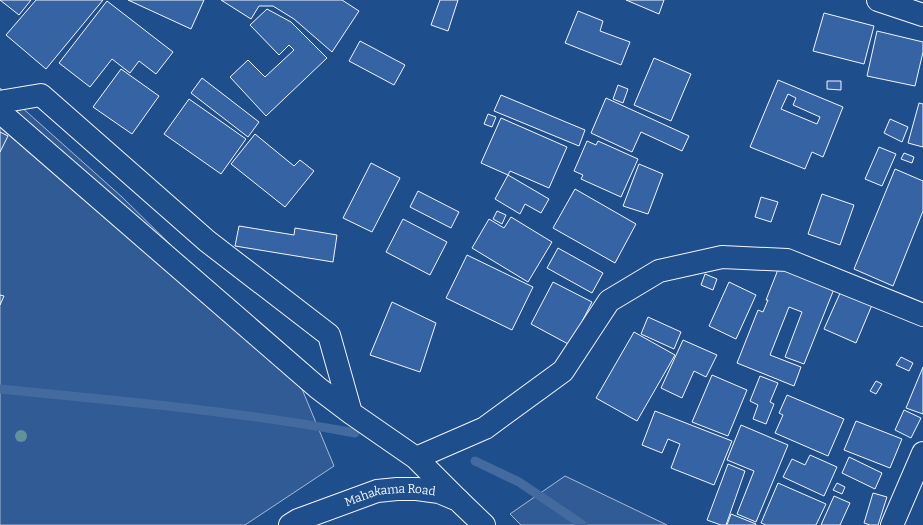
<svg xmlns="http://www.w3.org/2000/svg" width="923" height="525" viewBox="0 0 923 525" font-family="Bitter,serif">
  <rect width="100%" height="100%" fill="#1f4e8c"/>
  <path fill="#305b95" stroke="#a8bbd7" d="M0 88 122 197 237 310 287 353 334 466 245 525H0Z
    M565 476 667 525H521L510 514Z"/>
  <g fill="none" stroke-linecap="round" stroke-linejoin="round">
    <path stroke="#446ba0" stroke-width="9" d="M0 389C119 401 238 411 355 433
      M475 461 519 482 583 525"/>
  </g>
  <path fill="#3563a3" stroke="#f2f6ff" fill-rule="evenodd" d="M0 0H31L19 15Z
    M36 0H103L46 69 6 35Z
    M128 0H204L191 29Z
    M221 0H342L359 11 332 52 294 19 273 6H259L251 19Z
    M440 0H458L448 31 431 25Z
    M626 0H664L659 14Z
    M107 1 173 52 156 74 139 61 130 73 112 59 90 87 59 63Z
    M267 9 291 22 327 58 266 116 230 77 248 60 265 77 294 50 289 45 279 55 250 25Z
    M578 11 603 21 600 31 630 42 621 65 565 43Z
    M824 13 874 26 864 64 813 51Z
    M877 31 923 42V52L915 86 867 76Z
    M360 41 405 65 394 85 349 61Z
    M654 58 691 74 671 121 634 105Z
    M121 69 159 96 132 134 93 107Z
    M202 78 259 122 248 137 191 93Z
    M778 80 843 107 823 157 812 152 805 169 750 147ZM788 94 796 98 793 105 820 117 817 124 781 109Z
    M827 81H841V90L827 89Z
    M618 85 628 89 623 103 613 99Z
    M501 95 585 130 579 146 494 111Z
    M606 98 689 136 682 151 641 132 632 152 591 133Z
    M189 99 246 139 221 174 164 134Z
    M919 103 923 104V147L908 143Z
    M488 114 496 117 492 127 484 124Z
    M501 118 567 147 549 188 510 171 508 175 481 163Z
    M890 119 908 127 902 142 884 133Z
    M0 132 8 136 0 152Z
    M255 134 294 166 300 160 314 171 285 207 231 164Z
    M587 141 596 145 598 141 638 159 621 197 581 179 583 175 574 171Z
    M879 147 896 154 882 186 865 179Z
    M904 153 914 157 912 163 901 159Z
    M371 163 400 178 372 232 343 218Z
    M639 164 663 174 648 214 623 206Z
    M895 169 923 181V211L893 286 854 269Z
    M508 175 549 199 541 213 525 204 520 214 495 199Z
    M575 189 636 224 615 263 553 228Z
    M418 191 459 212 451 228 410 207Z
    M822 194 854 205 840 245 808 234Z
    M761 197 778 202 771 222 755 217Z
    M497 211 506 215 502 224 493 219Z
    M511 217 552 242 528 282 472 248 489 219 504 228Z
    M403 219 447 242 430 275 386 252Z
    M239 226 294 235 295 228 337 235 333 262 235 246Z
    M558 248 603 273 592 293 547 268Z
    M467 255 533 287 512 330 446 298Z
    M779 267 834 289 804 364 785 357 802 312 789 307 770 355 801 367 794 386 737 363 758 310 763 312 768 300H766Z
    M705 274 717 279 713 290 701 285Z
    M553 282 592 302 570 345 531 324Z
    M729 282 756 295 736 339 709 326Z
    M841 291 872 305 856 343 824 329Z
    M0 295 4 296 0 305Z
    M392 302 436 323 420 372 370 355Z
    M648 317 681 332 674 349 641 334Z
    M634 332 675 355 637 421 596 398Z
    M683 340 717 355 706 377 694 371 682 398 661 388Z
    M901 357 913 363 909 371 896 365Z
    M923 367V414L906 408Z
    M712 375 747 390 728 436 692 422Z
    M760 376 778 383 770 402 774 404 766 424 753 419 758 405 750 401Z
    M876 381 882 384 876 394 870 391Z
    M787 395 844 419 828 456 775 433 783 415 779 413Z
    M904 410 921 418 911 438 895 430Z
    M655 411 732 441 714 485 671 468 680 444 668 439 662 453 642 445Z
    M856 421 902 439 890 468 844 450Z
    M741 425 788 445 756 522 737 514 754 471 727 460Z
    M810 455 837 467 824 496 783 477 792 459 805 465Z
    M849 457 882 473 875 489 842 473Z
    M728 464 745 471 726 525H721L707 520Z
    M778 483 826 504 816 525H766L761 523Z
    M837 483 845 487 842 494 833 490Z
    M873 493 887 497 878 525H870L864 523Z
    M834 496 850 503 840 525H821Z
    M731 514 756 524V525H727Z"/>
  <g fill="none" stroke-linecap="round" stroke-linejoin="round">
    <defs>
      <path id="street" d="M878 0 923 15
        M0 102 41 95 207 241 329 335 351 413
        M0 112 318 388 351 413 416 458 458 500
        M416 458 485 428 563 371 609 301 659 271 722 257 787 260 923 315
        M892 525 923 453"/>
      <g id="secondary">
        <path id="s1" d="M290 525 298 520 377 491 397 489H417L439 492 458 500 484 525"/>
      </g>
    </defs>
    <use href="#street" stroke="#f2f6ff" stroke-width="24"/>
    <use href="#secondary" stroke="#f2f6ff" stroke-width="24"/>
    <use href="#street" stroke="#1f4e8c" stroke-width="22"/>
    <use href="#secondary" stroke="#1f4e8c" stroke-width="22"/>
  </g>
  <circle fill="#61919a" cx="21" cy="436" r="6"/>
  <g text-anchor="middle" dominant-baseline="central" stroke-width="3" stroke-linejoin="round" paint-order="stroke">
    <g font-size="12" fill="#f2f6ff" stroke="#1f4e8c">
      <text stroke="none"><textPath href="#s1" startOffset="106">Mahakama Road</textPath></text>
    </g>
  </g>
</svg>
